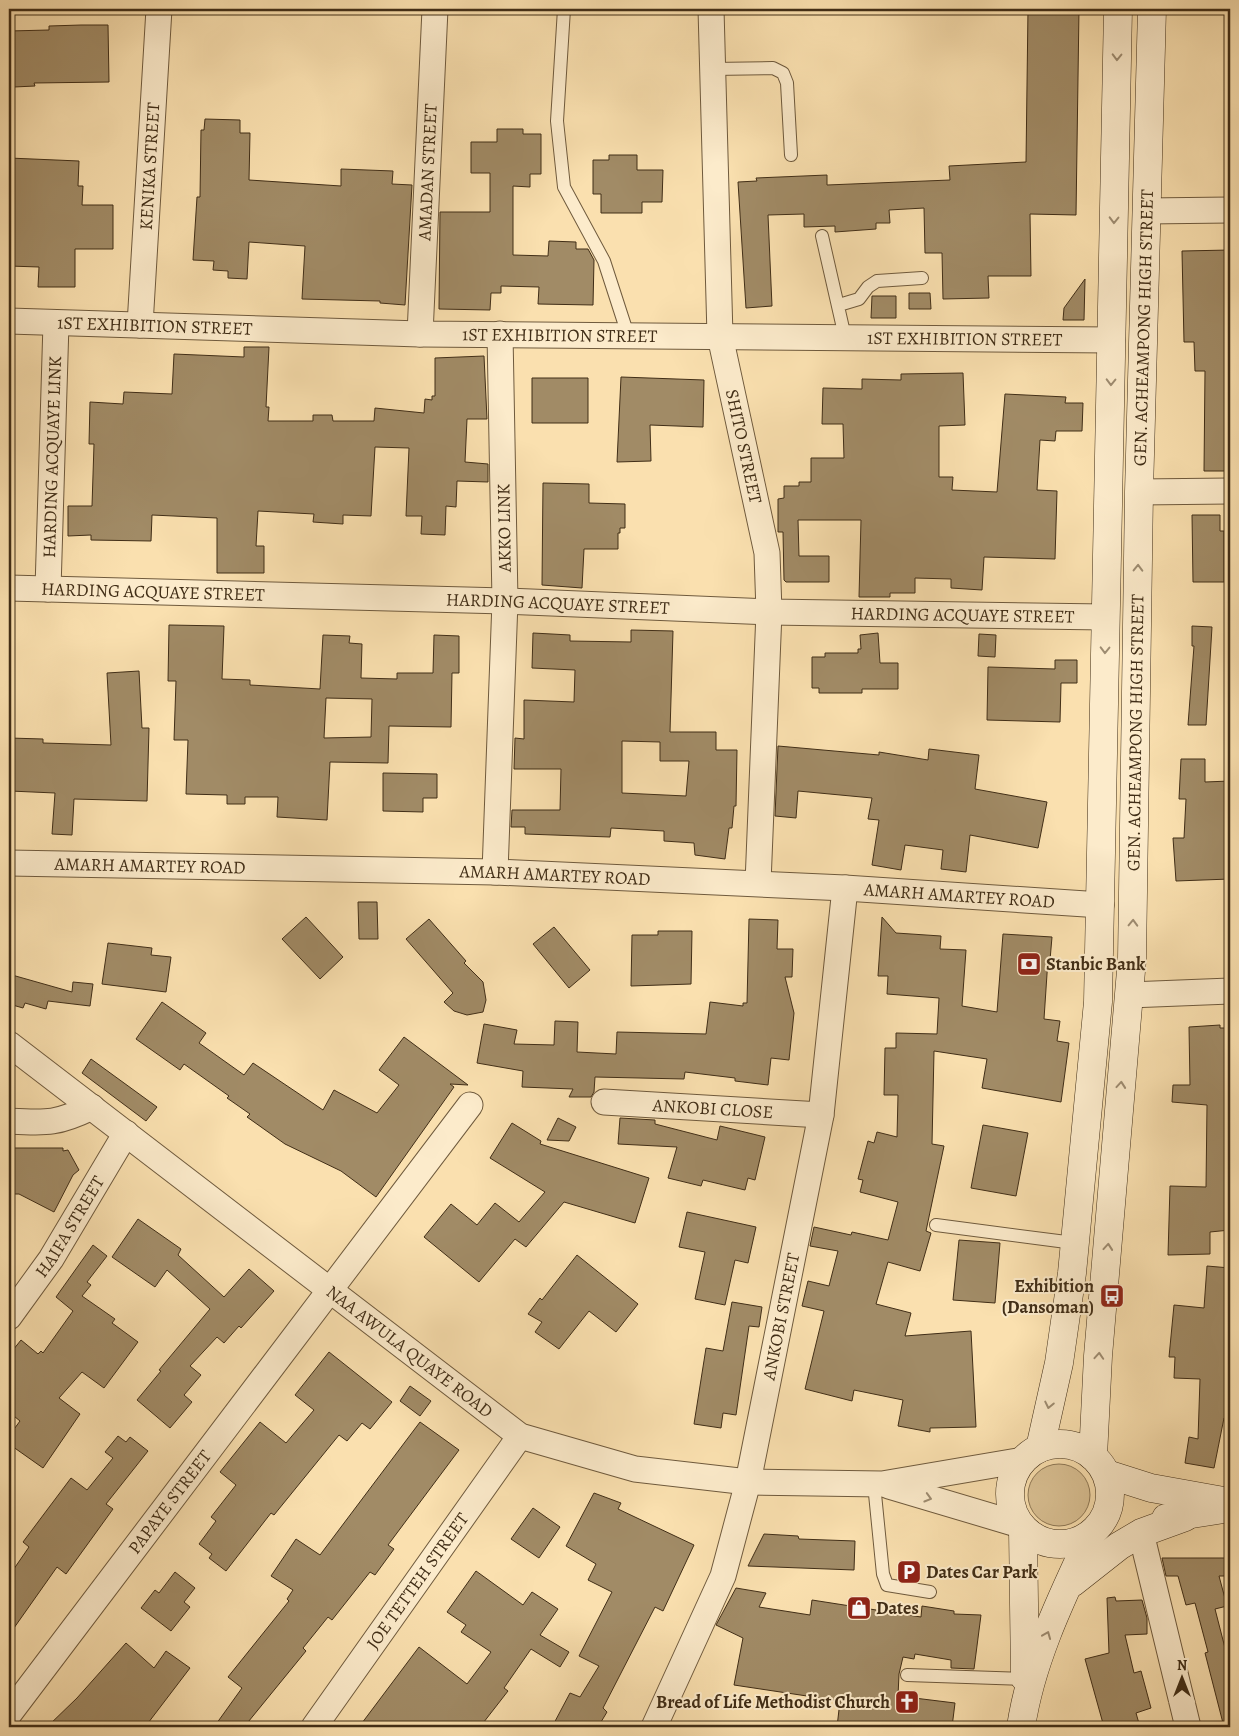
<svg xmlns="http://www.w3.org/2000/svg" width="1239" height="1736" viewBox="0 0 1239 1736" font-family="Alegreya,serif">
  <rect width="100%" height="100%" fill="#fae0af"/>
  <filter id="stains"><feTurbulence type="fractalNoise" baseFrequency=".004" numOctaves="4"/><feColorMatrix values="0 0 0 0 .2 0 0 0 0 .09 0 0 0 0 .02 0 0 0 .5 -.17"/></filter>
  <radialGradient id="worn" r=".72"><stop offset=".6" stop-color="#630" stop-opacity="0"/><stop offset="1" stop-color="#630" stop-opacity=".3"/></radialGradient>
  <path fill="#dbc295" stroke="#8e7856" d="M1028 1495a31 31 0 1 1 62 0a31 31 0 1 1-62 0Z"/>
  <path fill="#a18b66" stroke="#412e17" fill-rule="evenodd" d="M1028 9H1079L1076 215 1030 214 1031 276H988L989 298 943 299 942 253H925L924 208 889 210 890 223H876V229L835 232V226L804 227V214L768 215 772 306 746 308 738 182 757 181 756 178 827 175V185L950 180 949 166 1026 162Z
    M81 25H108L109 82 34 83 35 86 14 87V73L9 74V31L49 30V26Z
    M205 119 240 120V133H250L249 180 341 186V169L393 171 392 184 412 185 405 305 380 303V301L302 299 305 246 249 242 247 279 228 278V271L213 270 214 261 193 260 197 197H200L201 130H204Z
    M497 129H523V134H541V174H530V187L513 186V255L548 256 549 241 576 242V249H588L594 260 593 305 538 304 539 287 501 286V293H491L490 310 439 309 440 212H490V173H471V142H497Z
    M609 155H637V170H663L662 202H642V213H601V194H593V160H609Z
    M9 158 79 161 78 186H83L82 205H113V249H75V287H38L39 267 9 266Z
    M1230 250V471H1204L1205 371H1195L1194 342H1184L1182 251Z
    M1085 279 1084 320H1063L1064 308Z
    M909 293H930L931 309H909Z
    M872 296H896V318H871Z
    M244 347H269L266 407H269L268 421H313V415H332L333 421H374L375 408 424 413 425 399 432 400V396H435V358L484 356 487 419H467L465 462 488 464V482L457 481 456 507 446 506 445 535 421 534 422 516H406L409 448 375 447 371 516 343 515V524L313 522 314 514 258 511 256 546H264V573H217V518L152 515 151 541 91 540V535L68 536V506H92L94 444H89L90 402 123 404 124 392 172 394 174 354 244 357Z
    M963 373 965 425 939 426V477H953L952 490 997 492 1005 394 1066 397 1065 403H1083L1082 431H1056L1055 441 1040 440 1037 490 1057 491 1055 559 984 557 982 590 951 588V579L915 578V593H890V597H859L861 520H798L799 556H829V582H786L784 580 783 532H778V499L784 498V486H799V482H811V458H844L843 424H822L823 388 862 389V379L901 380V374Z
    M621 377 704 380 703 427 650 425 651 461 617 462Z
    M532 378H588V423H532Z
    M543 483 589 484V503L625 504V528H620V533H618V549H584L582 588 542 585Z
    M1192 515H1220V531H1224V582H1193Z
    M169 625 224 626 222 679 250 680V685L320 689 323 635 350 636 349 643 362 644 361 678 397 679V673H433L434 635 459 636V673H452L451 727 389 726 388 763 330 762 327 820 277 817 278 797H245V804H227V795L186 794 188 740H174L176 681H168ZM326 698 372 699 371 737 324 738Z
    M1192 626 1212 627 1206 725H1188L1194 646H1192Z
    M631 630 673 631 670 732H716V750H737L736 806H734L732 828H729L725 859 695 855 694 843 664 841V831L611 828 610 837 525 834V827H511L512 810H560L561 769H514L515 738 524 739V700L574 702 575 670 532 668 533 633 570 635V641L631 642ZM622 741 660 742V761H689L686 796 622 793Z
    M878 633 880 663H898V689H862V693H819V688H812V657H825V653H858V649H861L860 635Z
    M979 634 996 635 995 657 978 656Z
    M1055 660H1077V683H1061L1060 722 987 720 988 667 1055 669Z
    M139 671 142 728H149L147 801 74 799 72 835 52 834 55 793 10 791 9 738 43 739V743L111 745 107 673Z
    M778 746 879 755V752L928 760 929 749 979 755 975 789 1047 802 1038 848 970 835 966 872 941 869 943 850 905 845 901 870 872 865 879 820 868 819 872 798 798 791 796 818 775 816Z
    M1181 759H1205V782L1230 781V879L1176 881 1173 838H1184L1186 799H1179Z
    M383 773 437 774V798H423V812L383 811Z
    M358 902H377L378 939H359Z
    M306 917 343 957 320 979 282 939Z
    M882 917 896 933 941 936 940 949 966 950 962 1006 997 1012 1003 934 1052 937 1050 960 1048 959 1044 1019 1060 1021 1057 1041 1069 1043 1061 1102 982 1088 987 1059 934 1051 932 1144 944 1146 926 1231 931 1233 920 1271 888 1262 876 1304 911 1313 905 1336 971 1331 976 1427 930 1428V1432L898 1426 903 1400 854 1390 852 1401 805 1389 824 1311 802 1306 808 1281 829 1286 838 1251 810 1246 814 1227 851 1235 852 1232 888 1240 898 1202 860 1192 863 1180 858 1179 868 1141 874 1143 877 1132 897 1137 898 1095H884L885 1048H896V1033L937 1034 939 998 887 994 888 976H878Z
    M429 919 466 961 464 963 483 982 486 1000 483 1012 467 1015 454 1011 444 1002 453 993 406 939Z
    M749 919 778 920 777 949H793L792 977H785L794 1013 789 1060 771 1058 768 1085 735 1081V1078L685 1072 684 1079 595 1077 594 1092 591 1097H569L573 1089 522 1087 523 1071 477 1063 484 1024 517 1030 514 1044 554 1045 555 1021 578 1022 577 1052 616 1054 617 1032 706 1034 710 1002 743 1006V1003H747Z
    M554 927 590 970 569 988 533 944Z
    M658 931H692L691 984 631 986 632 935H658Z
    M108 943 152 948 151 955 171 957 166 992 102 984Z
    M12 975 72 992 73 982 93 984 90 1006 48 1001 46 1009 25 1003 23 1008 9 1004V989Z
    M162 1002 206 1033 199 1043 244 1075 253 1063 323 1110 334 1090 377 1113 399 1085 379 1070 404 1037 468 1085 450 1084 454 1087 376 1197 341 1171 285 1144 247 1117 250 1114 227 1098 229 1096 184 1064 180 1070 136 1039Z
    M1220 1025V1028H1230V1230L1210 1232V1254L1168 1255 1170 1186 1206 1187 1207 1105 1172 1102 1173 1085H1190L1189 1027Z
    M91 1059 157 1107 146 1121 82 1073Z
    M558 1118 576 1127 569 1141 547 1140Z
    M620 1118 655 1120V1124L717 1140 720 1126 765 1137 755 1180 748 1178 745 1190 703 1180 701 1186 668 1178 677 1147 618 1144Z
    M512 1123 541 1141 540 1144 649 1178 635 1223 564 1202 526 1247 515 1239 479 1282 424 1237 451 1204 477 1225 495 1203 519 1222 545 1192 490 1158Z
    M983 1125 1028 1133 1016 1196 971 1188Z
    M9 1148H63V1151L68 1150 79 1170 73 1175 54 1212 19 1194H9Z
    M687 1212 756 1227 748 1263 735 1260 725 1305 695 1299 705 1252 679 1247Z
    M138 1219 181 1249 178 1255 224 1297 249 1269 274 1291 241 1328 239 1326 224 1343 217 1337 190 1366 201 1375 184 1395 192 1402 170 1428 137 1400 161 1371 159 1370 210 1309 167 1270 155 1287 112 1257Z
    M959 1240 1000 1243 995 1303 953 1300Z
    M93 1245 107 1256 87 1282 91 1285 82 1296 115 1319 112 1323 138 1342 104 1388 82 1372 59 1398 80 1414 43 1468 9 1444V1436L20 1421 9 1412V1355L21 1340 38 1354 41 1351 43 1353 73 1311 56 1297Z
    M577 1255 638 1304 616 1332 589 1311 559 1349 535 1332 542 1322 528 1314 540 1298 542 1300Z
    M1207 1266 1230 1268V1418H1224L1214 1468 1185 1463 1189 1437 1198 1439 1200 1379 1174 1378 1175 1357H1169L1174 1305 1204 1308Z
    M732 1302 762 1307 759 1327 749 1326 736 1415 723 1413 721 1428 694 1424 706 1348 723 1351Z
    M329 1352 392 1402 370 1429 362 1423 347 1441 339 1435 274 1515 271 1513 226 1571 209 1558 212 1554 199 1544 216 1521 211 1517 236 1485 220 1472 260 1422 286 1443 314 1410 295 1395Z
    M410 1386 431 1401 420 1416 400 1401Z
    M420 1422 459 1450 388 1545 394 1549 375 1575 370 1572 332 1620 328 1617 303 1648 306 1651 244 1727H214L242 1688 228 1677 289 1601 287 1599 293 1590 271 1576 296 1539 320 1555Z
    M118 1436 126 1442 130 1437 148 1451 106 1504 113 1509 66 1574 57 1567 9 1635V1576L29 1547 23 1542 71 1478 87 1490 113 1458 105 1452Z
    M594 1493 621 1503 618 1509 694 1545 663 1611 655 1607 603 1708 607 1712 598 1727H552L570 1693 580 1697 599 1666 579 1656 612 1592 588 1580 596 1564 566 1546Z
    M533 1508 560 1527 539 1558 511 1539Z
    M764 1534 798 1536 799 1539 855 1541 854 1570 748 1566Z
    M1162 1558H1230V1576H1219L1227 1606 1215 1609 1225 1648 1230 1647V1727H1224L1205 1653 1208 1652 1195 1603 1186 1605 1178 1576H1166Z
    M476 1571 523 1605 532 1592 558 1609 540 1635 569 1652 560 1667 531 1649 504 1688 508 1691 480 1727H359L419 1647 467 1684 491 1652 461 1632 466 1625 447 1612Z
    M175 1572 195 1588 184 1602 190 1607 171 1631 141 1608 155 1590 159 1593Z
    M736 1588 766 1593 759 1607 810 1615 812 1600 921 1617 922 1606 954 1611V1614L981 1615 974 1669 951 1668V1660L915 1654 914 1659 903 1657 899 1674 898 1696 955 1703 952 1727H837L840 1701 734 1685 743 1638 716 1625Z
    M1115 1597 1116 1601 1142 1600 1147 1618V1634L1125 1635 1134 1673 1141 1671 1151 1708 1136 1713 1140 1727H1104L1085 1659 1109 1653 1107 1598Z
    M126 1643 154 1668 166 1651 190 1668 145 1727H47L77 1698Z"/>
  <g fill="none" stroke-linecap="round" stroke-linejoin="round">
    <defs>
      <path id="lane" d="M564 9 557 121 564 187 604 261 628 335
        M712 69 773 68 783 73 787 83 791 155
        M822 236 845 337
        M839 305 859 299 868 287 877 281 922 278
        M936 1225 1074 1243
        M874 1484 883 1574 887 1585 930 1592
        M907 1675 1025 1679"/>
      <g id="street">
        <path id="s1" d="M711 9 720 336 767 553 769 612 758 883"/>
        <path d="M1146 211 1230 210"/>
        <path id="s2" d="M9 321 420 334 1112 340"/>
        <path id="s3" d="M140 325 159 9"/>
        <path id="s4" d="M420 334 435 9"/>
        <path d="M1139 492 1230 491"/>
        <path id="s5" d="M9 588 505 601 769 612 1105 617"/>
        <path id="s6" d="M48 589 56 323"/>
        <path id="s7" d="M9 863 495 872 845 888 1101 905"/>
        <path d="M495 872 505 601 500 334"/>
        <path d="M1129 995 1230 991"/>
        <path id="s8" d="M9 1044 520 1436 635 1469 748 1482 882 1484 1023 1460"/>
        <path id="s9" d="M604 1102 821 1115"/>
        <path d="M9 1121C47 1123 57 1124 92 1107"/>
        <path id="s10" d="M9 1317 51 1259 126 1133"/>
        <path d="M889 1486 1020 1525"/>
        <path d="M1141 1533 1188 1727"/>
        <path id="s11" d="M9 1714 470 1105"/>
        <path id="s12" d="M314 1727 520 1436"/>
        <path id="s13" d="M654 1727 723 1576 748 1482 821 1115 845 888"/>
      </g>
      <g id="secondary">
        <circle cx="1060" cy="1494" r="50"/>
        <path d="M1040 1448 1059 1363 1072 1273 1098 1002 1118 9"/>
        <path id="s14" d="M1093 1456 1098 1356 1132 959 1139 492 1152 9"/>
        <path d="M1107 1474 1151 1488 1229 1502"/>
        <path d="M1166 1518 1230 1508"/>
        <path d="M1023 1529 1025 1678"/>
        <path d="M1072 1583 1119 1546 1141 1533 1185 1517"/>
        <path d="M1021 1727C1031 1660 1062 1597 1091 1535"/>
      </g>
    </defs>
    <use href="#lane" stroke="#6f5a3d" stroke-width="14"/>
    <use href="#street" stroke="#6f5a3d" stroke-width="27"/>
    <use href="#secondary" stroke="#412e17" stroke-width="29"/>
    <use href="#lane" stroke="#fcebcb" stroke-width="12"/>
    <use href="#street" stroke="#fcebcb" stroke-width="25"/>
    <use href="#secondary" stroke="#fcebcb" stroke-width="28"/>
  </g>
  <defs><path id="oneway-chevron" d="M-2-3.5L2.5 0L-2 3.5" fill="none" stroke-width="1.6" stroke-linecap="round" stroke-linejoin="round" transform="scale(1.25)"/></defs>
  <g stroke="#9e8c71">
    <use href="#oneway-chevron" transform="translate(1117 57) rotate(91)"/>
    <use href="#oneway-chevron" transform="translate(1114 220) rotate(91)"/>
    <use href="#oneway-chevron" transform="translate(1111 382) rotate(91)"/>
    <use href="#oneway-chevron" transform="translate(1138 568) rotate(-89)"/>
    <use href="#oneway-chevron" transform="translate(1105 650) rotate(91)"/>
    <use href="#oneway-chevron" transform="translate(1133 923) rotate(-88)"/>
    <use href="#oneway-chevron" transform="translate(1121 1085) rotate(-85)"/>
    <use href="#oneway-chevron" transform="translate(1108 1247) rotate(-85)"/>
    <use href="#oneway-chevron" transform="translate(1099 1356) rotate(-86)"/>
    <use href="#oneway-chevron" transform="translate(1049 1405) rotate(102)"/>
    <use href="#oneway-chevron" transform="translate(928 1498) rotate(16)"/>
    <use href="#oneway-chevron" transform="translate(1047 1635) rotate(-68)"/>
  </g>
  <defs>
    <symbol id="bank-square" viewBox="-11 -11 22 22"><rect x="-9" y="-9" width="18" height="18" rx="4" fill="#8f2418" stroke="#fcebcb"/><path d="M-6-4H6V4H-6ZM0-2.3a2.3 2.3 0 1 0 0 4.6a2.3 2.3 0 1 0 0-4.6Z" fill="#fff"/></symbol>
    <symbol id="bus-square" viewBox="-11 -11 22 22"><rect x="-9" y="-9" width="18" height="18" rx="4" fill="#8f2418" stroke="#fcebcb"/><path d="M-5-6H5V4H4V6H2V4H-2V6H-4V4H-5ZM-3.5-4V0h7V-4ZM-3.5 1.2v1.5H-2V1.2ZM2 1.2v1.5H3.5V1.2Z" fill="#fff"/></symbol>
    <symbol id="parking-square" viewBox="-11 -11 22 22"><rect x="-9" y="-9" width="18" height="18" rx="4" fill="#8f2418" stroke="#fcebcb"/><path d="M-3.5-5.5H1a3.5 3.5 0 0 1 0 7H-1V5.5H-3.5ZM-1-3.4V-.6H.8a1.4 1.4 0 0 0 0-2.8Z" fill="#fff"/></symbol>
    <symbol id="shop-square" viewBox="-11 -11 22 22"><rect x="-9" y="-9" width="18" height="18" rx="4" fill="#8f2418" stroke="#fcebcb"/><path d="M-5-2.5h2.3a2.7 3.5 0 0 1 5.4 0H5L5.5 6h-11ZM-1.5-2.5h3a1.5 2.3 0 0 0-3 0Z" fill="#fff"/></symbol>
    <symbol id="church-square" viewBox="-11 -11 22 22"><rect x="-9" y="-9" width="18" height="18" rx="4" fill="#8f2418" stroke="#fcebcb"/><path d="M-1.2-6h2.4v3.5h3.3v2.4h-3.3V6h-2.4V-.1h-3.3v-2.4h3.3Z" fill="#fff"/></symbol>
  </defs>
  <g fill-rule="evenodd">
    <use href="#bank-square" x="1015" y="950" width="28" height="28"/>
    <use href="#bus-square" x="1098" y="1282" width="28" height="28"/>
    <use href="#parking-square" x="895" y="1558" width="28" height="28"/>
    <use href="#shop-square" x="845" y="1594" width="28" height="28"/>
    <use href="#church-square" x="893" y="1688" width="28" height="28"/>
  </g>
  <g text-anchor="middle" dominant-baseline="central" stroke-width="4" stroke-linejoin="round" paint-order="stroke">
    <g font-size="18" fill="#412e17" stroke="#fcebcb">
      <text stroke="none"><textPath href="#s3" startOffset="159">KENIKA STREET</textPath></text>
      <text stroke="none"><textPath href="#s4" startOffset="162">AMADAN STREET</textPath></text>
      <text stroke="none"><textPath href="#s2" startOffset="146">1ST EXHIBITION STREET</textPath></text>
      <text stroke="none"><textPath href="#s14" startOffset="1130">GEN. ACHEAMPONG HIGH STREET</textPath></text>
      <text stroke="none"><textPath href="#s2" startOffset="551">1ST EXHIBITION STREET</textPath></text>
      <text stroke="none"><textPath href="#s2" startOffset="956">1ST EXHIBITION STREET</textPath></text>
      <text stroke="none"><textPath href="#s1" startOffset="440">SHITO STREET</textPath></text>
      <text stroke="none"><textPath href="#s6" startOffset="132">HARDING ACQUAYE LINK</textPath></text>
      <text transform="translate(504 528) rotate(-91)">AKKO LINK</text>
      <text stroke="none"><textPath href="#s5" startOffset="144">HARDING ACQUAYE STREET</textPath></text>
      <text stroke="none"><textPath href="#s5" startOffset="549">HARDING ACQUAYE STREET</textPath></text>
      <text stroke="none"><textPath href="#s5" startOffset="954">HARDING ACQUAYE STREET</textPath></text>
      <text stroke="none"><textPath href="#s14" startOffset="725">GEN. ACHEAMPONG HIGH STREET</textPath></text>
      <text stroke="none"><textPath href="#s7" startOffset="141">AMARH AMARTEY ROAD</textPath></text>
      <text stroke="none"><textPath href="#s7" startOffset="546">AMARH AMARTEY ROAD</textPath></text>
      <text stroke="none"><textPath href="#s7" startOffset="951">AMARH AMARTEY ROAD</textPath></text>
      <text stroke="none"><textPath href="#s9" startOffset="109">ANKOBI CLOSE</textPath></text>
      <text stroke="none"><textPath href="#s10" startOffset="109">HAIFA STREET</textPath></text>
      <text stroke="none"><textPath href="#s13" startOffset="432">ANKOBI STREET</textPath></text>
      <text stroke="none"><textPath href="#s8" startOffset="505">NAA AWULA QUAYE ROAD</textPath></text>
      <text stroke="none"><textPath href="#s11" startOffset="266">PAPAYE STREET</textPath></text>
      <text stroke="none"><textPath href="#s12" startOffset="179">JOE TETTEH STREET</textPath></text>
    </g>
    <g font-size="18" font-weight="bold" fill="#412e17" stroke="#fcebcb" text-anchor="start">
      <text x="1046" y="964">Stanbic Bank</text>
      <text x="1094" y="1286" text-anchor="end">Exhibition<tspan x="1094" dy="21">(Dansoman)</tspan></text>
      <text x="926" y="1572">Dates Car Park</text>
      <text x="876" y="1608">Dates</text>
      <text x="890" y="1702" text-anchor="end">Bread of Life Methodist Church</text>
    </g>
  </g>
  <rect width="1239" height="1736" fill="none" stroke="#fae0af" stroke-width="30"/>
  <rect x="10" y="10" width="1219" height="1716" fill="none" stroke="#412e17" stroke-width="2.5"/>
  <rect x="15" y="15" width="1209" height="1706" fill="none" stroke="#412e17"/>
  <g transform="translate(1182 1678)" stroke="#fcebcb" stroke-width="4" paint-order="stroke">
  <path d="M0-4L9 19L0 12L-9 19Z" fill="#412e17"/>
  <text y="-8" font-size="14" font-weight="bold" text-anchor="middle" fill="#412e17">N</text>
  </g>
  <rect width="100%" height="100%" filter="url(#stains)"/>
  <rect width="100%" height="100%" fill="url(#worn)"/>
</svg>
